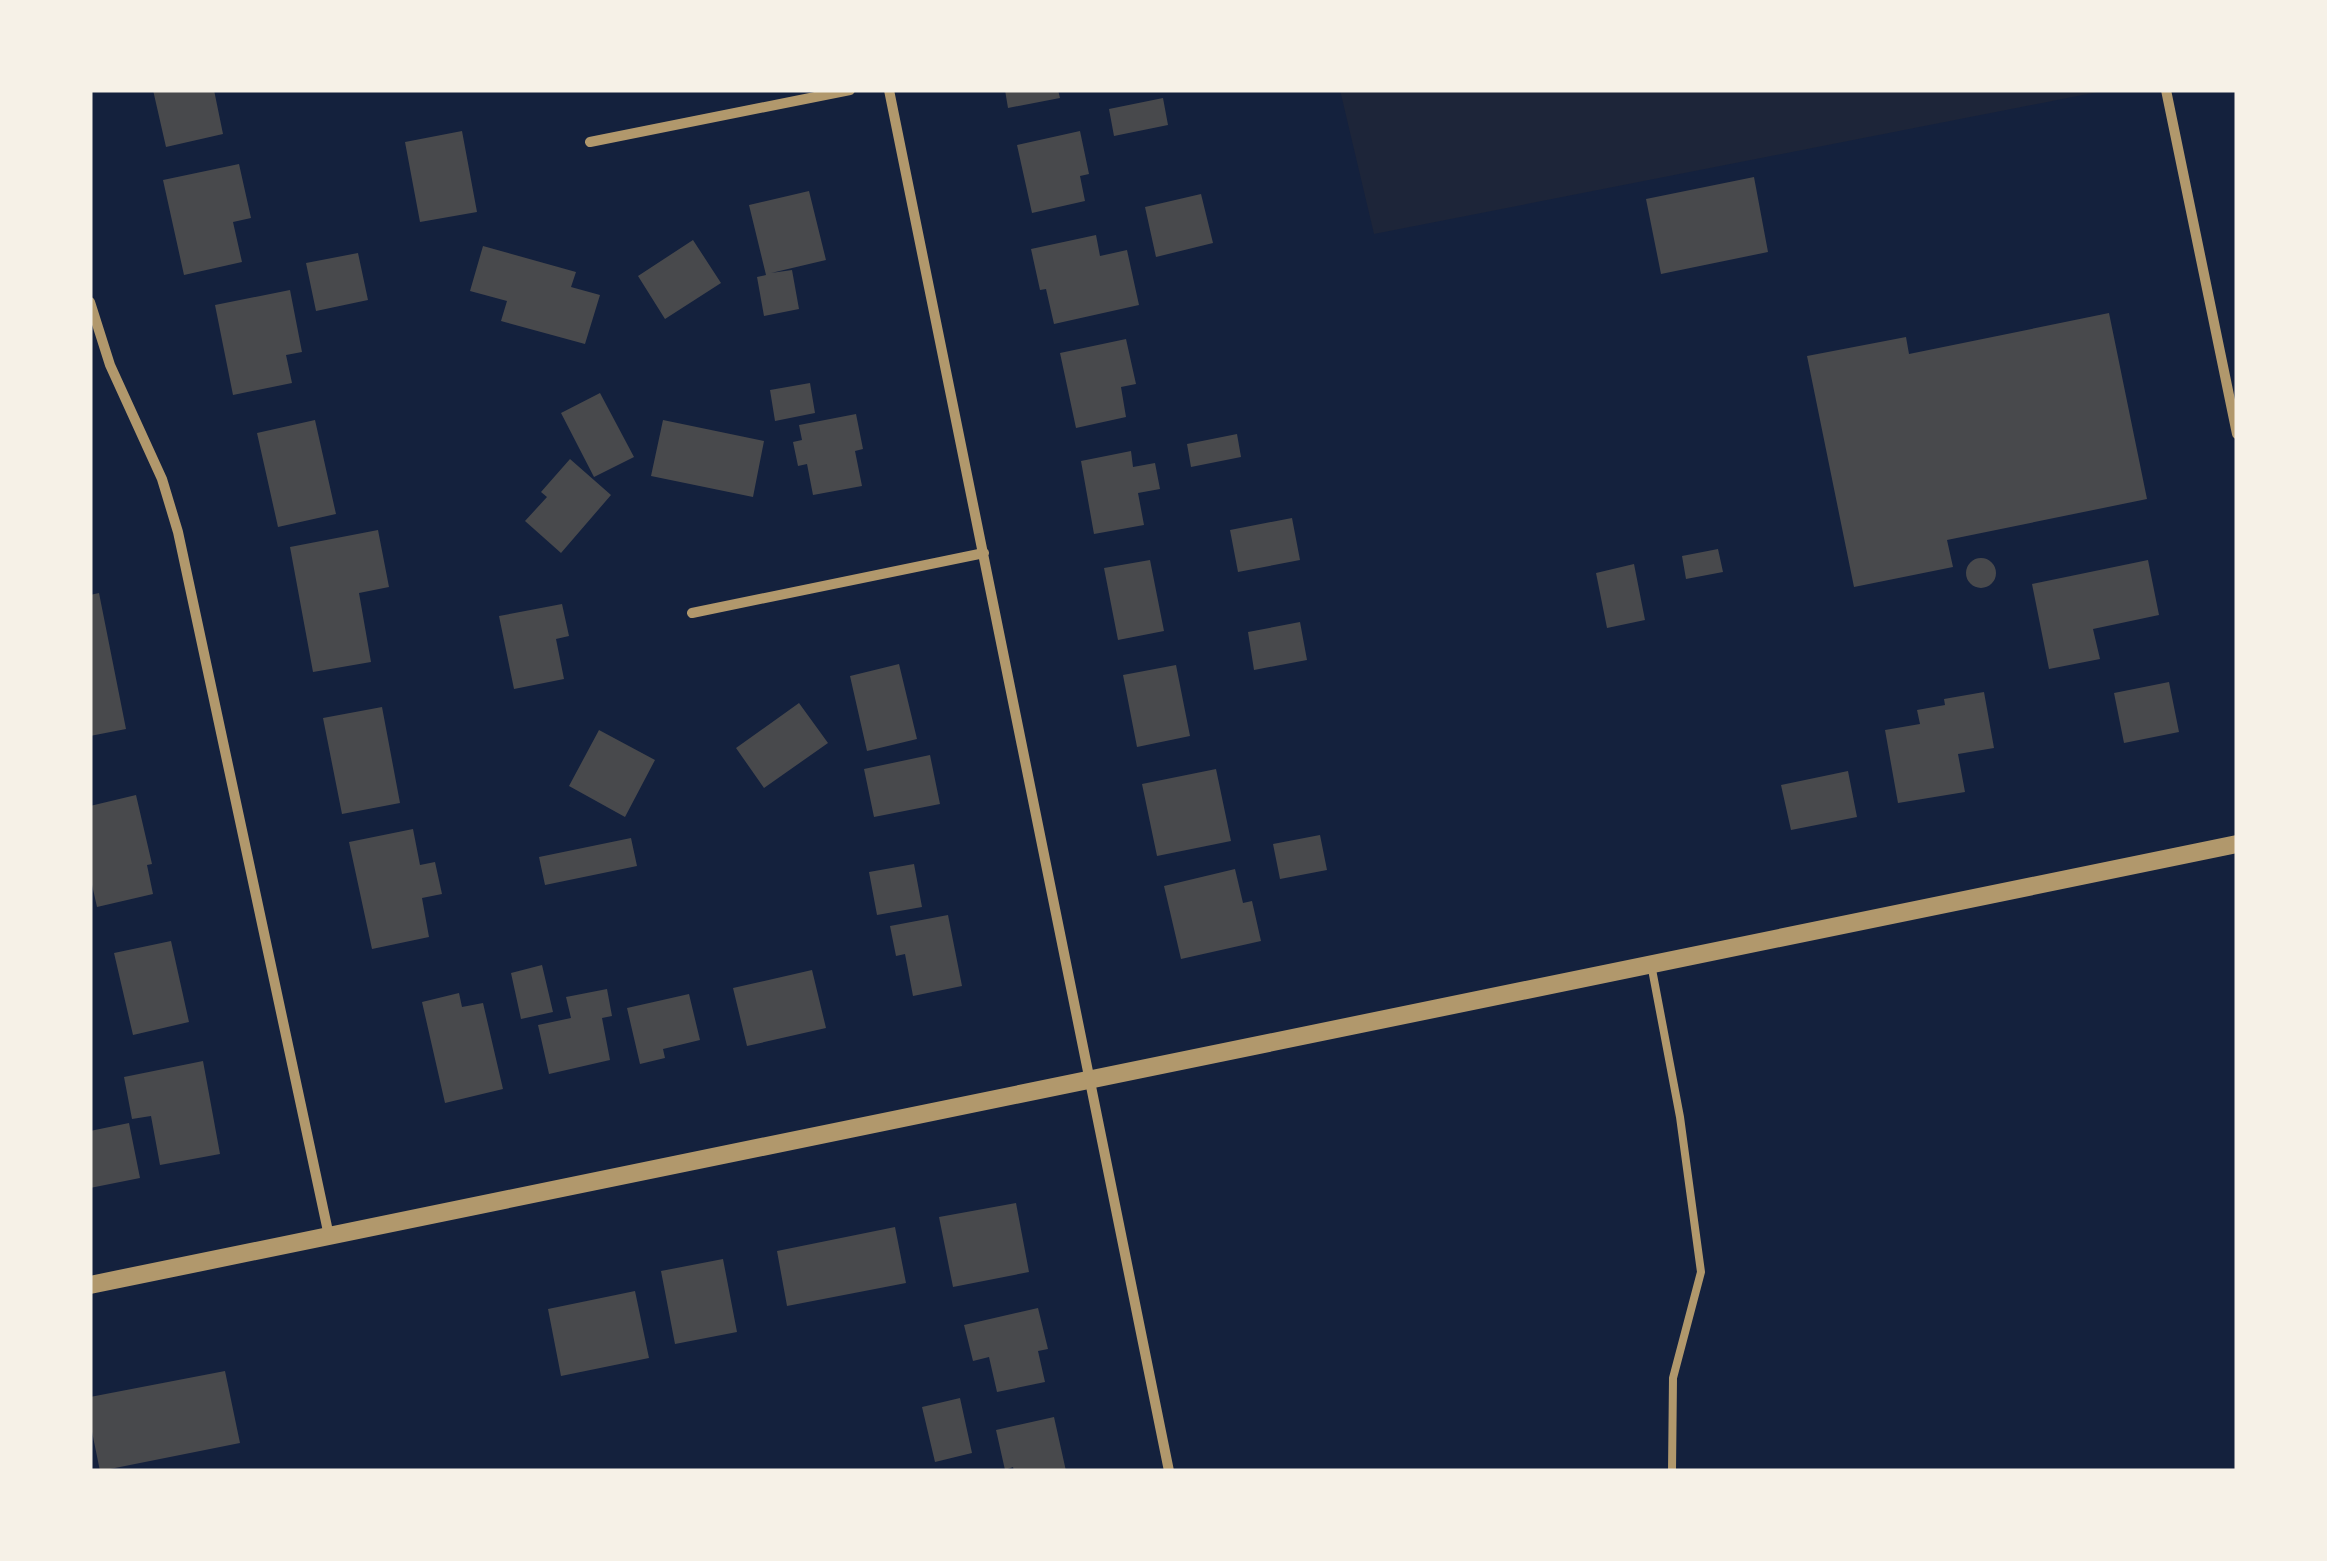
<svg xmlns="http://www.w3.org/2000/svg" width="2327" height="1561" viewBox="0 0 2327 1561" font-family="'Exo 2',sans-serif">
  <rect width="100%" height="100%" fill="#14213d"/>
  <path fill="#1d2539" d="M1340 90H2108L1374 234Z"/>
  <path fill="#48494c" d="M153 90H214L223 134 166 147Z
    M1005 90H1058L1060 98 1008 108Z
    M1163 98 1168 125 1114 136 1109 109Z
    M462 131 477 212 420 222 405 142Z
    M1080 131 1089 174 1080 176 1085 201 1032 213 1017 145Z
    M239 164 251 218 233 222 242 262 184 275 163 180Z
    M1754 177 1768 252 1661 274 1646 199Z
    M809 191 826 260 771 273 792 270 799 309 764 316 757 277 766 275 749 205Z
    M1201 194 1213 243 1156 257 1145 207Z
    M1096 235 1100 256 1127 250 1139 305 1054 324 1046 289 1040 290 1031 249Z
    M693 240 721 283 665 319 638 276Z
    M483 246 576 272 571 287 600 295 585 344 501 321 507 301 470 291Z
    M358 253 368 300 316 311 306 263Z
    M290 290 302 352 286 355 292 383 233 395 215 305Z
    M2109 313 2147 499 1947 540 1953 567 1854 587 1807 356 1906 337 1909 354Z
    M1126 339 1136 384 1121 387 1126 417 1076 428 1060 353Z
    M810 383 815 413 775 421 770 390Z
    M600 393 634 457 594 477 561 413Z
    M856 414 863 449 855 451 862 486 813 495 807 464 798 466 793 442 802 440 799 425Z
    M315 420 336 514 278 527 257 433Z
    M663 420 764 441 753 497 651 476Z
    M1237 434 1241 457 1191 467 1187 444Z
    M1131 451 1133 467 1155 463 1160 489 1138 493 1144 525 1094 534 1081 461Z
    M570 459 611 495 561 553 525 521 547 497 541 492Z
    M1292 518 1300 560 1238 572 1230 530Z
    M378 530 389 587 359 593 371 662 313 672 290 547Z
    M1718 549 1723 572 1686 579 1682 556Z
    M1966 573a15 15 0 1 1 30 0a15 15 0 1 1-30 0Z
    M1150 560 1164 631 1118 640 1104 568Z
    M2148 560 2159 615 2093 629 2100 659 2049 669 2032 584Z
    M1634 564 1645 620 1607 628 1596 573Z
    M99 593 126 729 90 736V595Z
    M562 604 569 636 556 639 564 679 514 689 499 616Z
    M1300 622 1307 660 1254 670 1248 632Z
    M899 664 917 739 867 751 850 676Z
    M1176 665 1190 736 1137 747 1123 675Z
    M2169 682 2179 732 2124 743 2114 693Z
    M1984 692 1994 748 1958 754 1965 792 1898 803 1885 730 1920 724 1917 710 1945 705 1944 699Z
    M799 703 828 743 764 788 736 748Z
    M382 707 400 803 342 814 323 718Z
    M599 730 655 760 625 817 569 786Z
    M930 755 940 804 874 817 864 769Z
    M1216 769 1231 841 1157 856 1142 784Z
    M1848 771 1857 817 1791 830 1781 785Z
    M136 795 152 864 147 865 153 894 97 907 90 876V806Z
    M413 829 420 865 435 862 442 894 422 898 429 937 372 949 349 842Z
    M1320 835 1327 870 1280 879 1273 844Z
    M631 838 637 866 545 885 539 857Z
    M914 864 922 907 877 915 869 872Z
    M1235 869 1243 903 1252 901 1261 941 1181 959 1164 886Z
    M948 915 962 986 913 996 905 954 896 956 890 926Z
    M171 941 189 1022 133 1035 114 953Z
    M542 965 553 1012 521 1019 511 973Z
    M812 970 826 1028 747 1046 733 988Z
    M607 989 612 1016 602 1018 610 1060 549 1074 538 1025 571 1018 566 997Z
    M459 993 462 1007 483 1003 503 1089 445 1103 422 1002Z
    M689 994 700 1040 663 1049 665 1058 640 1064 627 1008Z
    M203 1061 220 1154 160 1165 151 1116 132 1119 124 1077Z
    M129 1123 140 1178 90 1188V1131Z
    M1016 1203 1029 1272 953 1287 939 1217Z
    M895 1227 906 1283 787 1306 777 1251Z
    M723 1259 737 1332 675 1344 661 1271Z
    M635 1291 649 1358 561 1376 548 1309Z
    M1038 1308 1048 1349 1038 1351 1045 1382 997 1392 989 1357 973 1361 964 1325Z
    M225 1371 240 1443 100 1471 90 1422V1397Z
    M960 1398 972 1453 935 1462 922 1407Z
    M1054 1417 1066 1471H1014L1013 1467 1005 1470 996 1430Z"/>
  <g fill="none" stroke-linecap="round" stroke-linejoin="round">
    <path stroke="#b1986c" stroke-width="8" d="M1651 964 1680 1117 1701 1272 1673 1378 1672 1471"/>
    <path stroke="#b1986c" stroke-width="10" d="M889 90 1169 1471
      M2166 90 2237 434
      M590 142 850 90
      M90 302 110 365 162 479 178 532 329 1236
      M692 613 984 553"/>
    <path stroke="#b1986c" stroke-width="18" d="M90 1285 2237 844"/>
  </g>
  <rect width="2327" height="1561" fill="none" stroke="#f6f1e7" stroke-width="185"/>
</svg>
